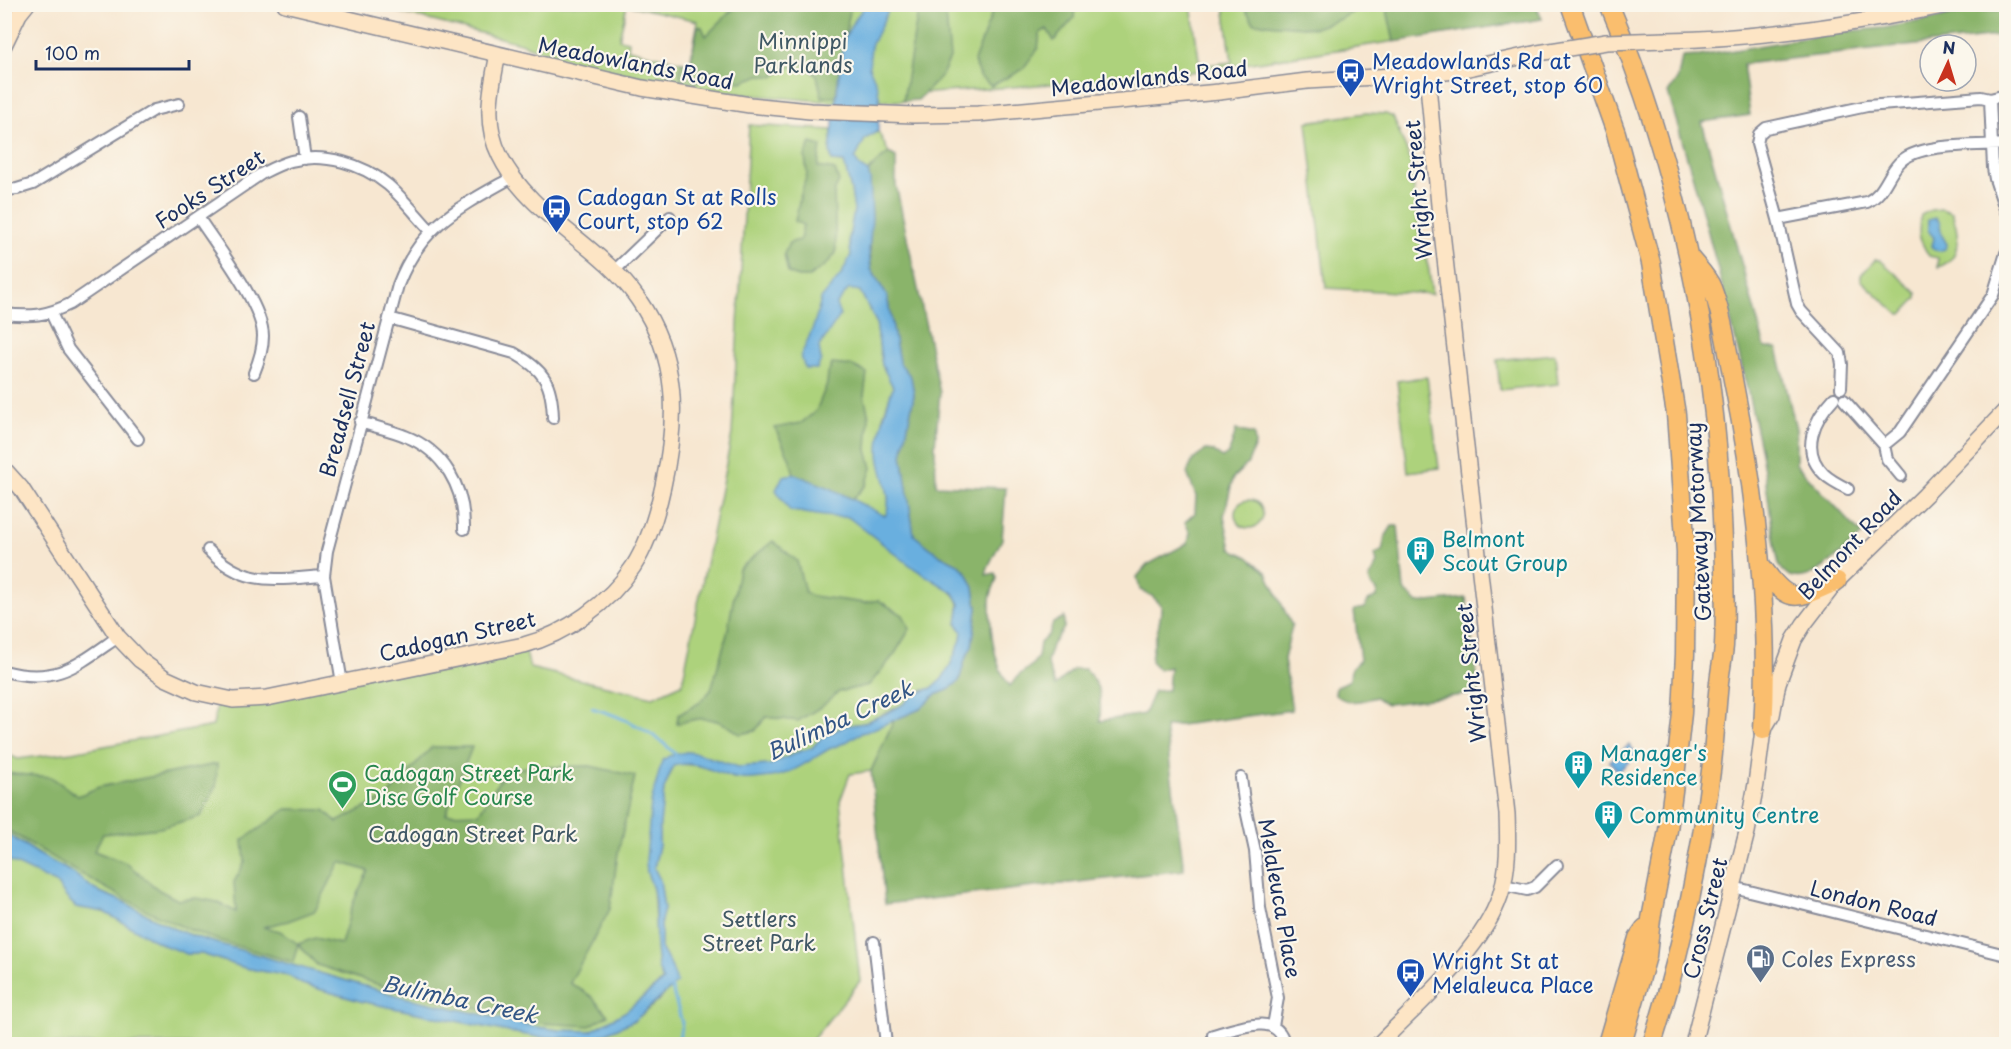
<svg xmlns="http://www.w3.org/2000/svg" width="2011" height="1049" viewBox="0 0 2011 1049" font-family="'Playpen Sans',sans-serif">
  <rect width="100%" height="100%" fill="#fbf7ec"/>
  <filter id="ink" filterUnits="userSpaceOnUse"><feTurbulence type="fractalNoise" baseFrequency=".0167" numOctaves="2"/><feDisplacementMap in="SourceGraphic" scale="12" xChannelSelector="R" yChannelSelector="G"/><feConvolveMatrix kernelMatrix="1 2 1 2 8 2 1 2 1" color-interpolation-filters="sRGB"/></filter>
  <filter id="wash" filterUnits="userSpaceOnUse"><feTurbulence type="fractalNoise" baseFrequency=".008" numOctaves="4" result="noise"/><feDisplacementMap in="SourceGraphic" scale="24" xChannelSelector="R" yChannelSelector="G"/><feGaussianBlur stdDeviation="1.35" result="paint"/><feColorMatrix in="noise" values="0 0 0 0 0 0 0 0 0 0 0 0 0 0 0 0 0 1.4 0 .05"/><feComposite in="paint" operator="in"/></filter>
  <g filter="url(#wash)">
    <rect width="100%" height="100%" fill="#f7e7d1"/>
    <path fill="#add27b" stroke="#64806c" stroke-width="1.5" fill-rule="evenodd" d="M1536 4 1542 19 1171 75 905 95 903 101H880V99L858 104 748 95 691 87 580 65 520 43 370 5H1191L1200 66 1232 62 1224 5ZM627 5 698 21 690 64 628 49 629 41 619 39Z
      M1366 113 1386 114 1393 117 1410 159 1420 237 1429 270 1432 294 1326 288 1307 122Z
      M749 125 832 130 830 151 832 161 844 162 851 190 854 210 849 239 851 255 841 275 860 291 876 322 882 365 893 387 883 416 889 508 886 517 945 587C962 599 960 605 957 624L962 631 961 640 949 668 942 679 932 688 921 691 904 704 864 723 844 726 820 739 812 748 798 752 770 765 738 767 696 753 686 752 662 761 647 872 653 889 658 968 663 980 625 1012 591 1031 559 1030 537 1027 399 996 199 938 172 928 122 901 95 890 73 873 40 855 5 832 4 753 18 759 72 752 213 726 218 697 233 700 524 645 530 668 653 697 682 684 732 434Z
      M878 131 889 153 875 164 868 172 860 167 855 159 865 139Z
      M1942 209 1952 213C1959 232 1963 259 1938 267V258L1929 256C1919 239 1917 236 1921 215L1931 210Z
      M1875 260H1880L1917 293V298L1902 314H1898L1861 280V275Z
      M1555 354 1558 384 1500 390 1497 360Z
      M1427 377 1439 468 1408 472 1397 381Z
      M1235 514a14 14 0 1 1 28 0a14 14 0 1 1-28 0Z
      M894 720 871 771 850 774 840 801 860 981 809 1044H5L4 858 56 883 66 897 76 907 104 912 187 954H202L245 968 289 976 302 984 360 1001 504 1031 538 1037 593 1039 635 1020 657 1002 664 995 672 968 661 948V920L664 909 660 880 654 868 659 845V832L664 789 673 766 680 764 701 766 736 779 847 741C860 731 878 727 894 720Z"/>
    <path fill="#8ab46b" stroke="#527264" stroke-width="1.5" fill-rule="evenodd" d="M737 5H848L850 11 842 50 836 97H822L817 76 802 63 784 69 774 77 760 75 742 82 731 81 709 70C703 81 697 85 684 85 679 77 678 72 682 62L690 64 698 26 702 27 706 36Z
      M919 5H945L950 58 942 75 918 100 903 101Z
      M995 5H1075L1074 18 1054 41 1047 29 1040 33 1038 49 1022 70 991 86 979 76 974 61Z
      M1242 5H1366L1340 19 1315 28 1254 23Z
      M1386 5H1536L1542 19 1394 42Z
      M2006 10V35L1743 64 1750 115 1702 122 1765 348H1777L1796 429V464L1862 535C1843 550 1799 601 1779 565 1770 525 1768 483 1759 443 1734 325 1703 208 1668 93L1678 78 1682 57 1700 56 1839 32 1884 28 1974 11Z
      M811 143 821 146 818 167 835 170 839 182 834 192 836 253 828 263 809 277H798L788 273 784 254 789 243 800 240 803 225 795 221 800 198 807 174 805 156Z
      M889 153 896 157V185L940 393 935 446 936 485 1006 488 1002 539 988 567 986 575 995 573 997 578C995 585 990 593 990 601 990 628 993 665 1010 686L1018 676 1032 665 1038 657 1040 643 1049 634 1053 623 1064 617V628L1052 645 1047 662 1055 686 1074 669H1085C1102 688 1101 696 1100 721L1144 714 1154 691 1168 690 1170 667 1159 670 1151 661C1152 642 1162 625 1161 605L1152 596 1140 590 1137 577 1147 565 1188 543 1190 533 1185 522 1195 513 1196 496 1187 473 1193 460 1206 450 1214 451 1222 458 1229 453 1236 430 1254 434 1255 445 1248 463 1233 478 1224 516 1231 549 1248 557 1267 573 1292 626 1284 659 1292 710 1165 727 1184 870 885 904 871 771 894 720 920 709 935 695 948 690 959 681 965 659 972 646 977 608 974 588 967 573 958 564 938 554 914 536 902 455 914 395 911 377 899 363 887 296 871 269 868 172 875 164Z
      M832 364 853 366 867 373 864 396 869 416 867 450 872 468 866 485 853 499 794 474 789 457 775 428 801 423 816 411 827 384 828 373Z
      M1392 526H1398L1404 590 1418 603 1466 598 1479 693 1388 704 1380 701 1376 697C1361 701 1348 706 1335 694L1336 687 1350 680 1351 669 1360 660 1354 610 1365 608 1368 601 1377 597V591L1371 585 1369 579 1377 563 1375 554 1382 551 1385 537Z
      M773 541 797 561 805 592 812 596 865 603 878 600 903 615 910 629 894 655 869 685 839 692 821 707 798 721 766 717 755 731 740 734C717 717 705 715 677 724L678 715 699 703 711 690 727 634 739 569Z
      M432 747H472L446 814 479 813 507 768 590 766 635 776 618 853 610 909 570 983 591 996 608 1015 590 1026 539 1023 392 989 317 965 298 944 293 962C256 951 211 940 176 924 116 897 61 861 5 829V773L51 777 78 796 99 787 217 764 216 786 201 816 160 828 103 834 94 851 126 863 159 890 178 900 196 898 217 902 236 912 234 882 245 862 243 840 287 809 324 810 337 822 385 798ZM340 862 368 871 353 903 341 944 315 938 298 944 280 931 263 927 288 921 315 911Z"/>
    <path fill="#69afdf" stroke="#426f9e" stroke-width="1.5" d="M865 5H891L871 46 869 67 877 85 880 101 878 131 865 139 855 159 860 167 868 172 870 179 872 218 869 251 871 269 887 296 899 362 911 377 914 395 902 455 914 535 938 554 958 564 967 573 974 588 977 608 972 646 965 659 959 681 948 690 935 695 920 709 866 732C857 733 854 738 846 742 841 745 835 746 829 749 810 760 794 773 772 777 761 778 746 781 735 778 713 773 698 759 673 766L664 789 659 832V845L654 868 660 880 664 909 661 920V948L672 968 677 983 635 1020 593 1039 538 1037 504 1031 360 1001 302 984 289 976 245 968 202 954H187L163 945 104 912 76 907 66 897 56 883 5 859 4 832 40 855 73 873 95 890 122 901 172 928 199 938 399 996 537 1027 559 1030 591 1031 625 1012 663 981 658 968 656 948 655 902 653 889 647 872 646 861 651 803 662 761 669 756 686 752 696 753 738 767 770 765 798 752 812 748 820 739 844 726 864 723 887 713 904 704 913 695 932 688 942 679 949 668 961 640 962 631 957 624 960 604 954 593 915 569 848 517C827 518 811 513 790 511L776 490 783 476 794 474 830 488 885 516C895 497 879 472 879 452 879 430 886 408 893 387L882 365 876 322 860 291 849 289 836 305 840 316 819 347 821 360 817 369H805L801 356 814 325 821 299 841 275 851 255 849 239 854 210 851 190 844 162 832 161 830 151 843 42 852 24Z
      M1936 218 1940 223 1941 234 1947 244 1945 249 1939 251 1933 249 1932 246 1934 238 1928 230V220Z
      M1629 745 1638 755 1618 771 1609 761Z"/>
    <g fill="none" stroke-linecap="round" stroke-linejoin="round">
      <path stroke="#69afdf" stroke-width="3" d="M592 708C624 717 654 731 677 756
        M671 985 682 1023 678 1044"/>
    </g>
  </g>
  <g filter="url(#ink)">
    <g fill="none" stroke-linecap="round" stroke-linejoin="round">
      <defs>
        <path id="street" d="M1990 99 1993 168 1995 179 2006 212
          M299 117 305 159
          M4 190 17 189 33 184 154 110 179 104
          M198 217C216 245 263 305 263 336 263 350 259 361 254 373
          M1778 219 1867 202C1885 193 1886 177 1899 163 1918 142 1979 146 2006 144
          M614 271 670 217
          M51 313 68 349 138 439
          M4 314C31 317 46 316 70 304L261 174C271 169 280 164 291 161 324 152 363 164 388 185 403 198 416 215 430 230
          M389 318 514 353C544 370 552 382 553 418
          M1841 388 1842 364 1840 353 1801 311 1797 304 1778 219 1757 144 1759 134 1766 128 1867 106 1981 97 1990 99 2006 95
          M1834 398C1815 418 1799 450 1824 474 1830 480 1840 485 1848 489
          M1844 400 1884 445 1887 459 1901 476
          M360 422C375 427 391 430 405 436 444 451 465 488 464 529
          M1884 445 1900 432 1993 295 2006 253
          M208 550C246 588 275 579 324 576
          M4 671C57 685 77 665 118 637
          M342 683 324 576 327 551 398 285C421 225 458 208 511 178
          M1241 778 1244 801 1255 851 1260 908 1278 998 1273 1026
          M1503 885 1527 890 1535 887 1557 865
          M1733 887 2006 955
          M874 942 886 1044
          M1213 1035C1234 1030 1279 1010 1284 1044"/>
        <path id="secondary" d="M285 4 642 88 750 105 810 111 914 115 978 114 1219 92 1307 81 1427 74 1455 71 1538 53
          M1666 40C1762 39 1858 24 1952 4
          M4 45 19 14 27 4
          M4 469 21 488 118 637 140 660 165 678 196 692 233 700 267 698 524 645C566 634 609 603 633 567 649 542 657 514 663 486 678 419 679 358 638 299 600 244 530 217 500 156 483 123 491 89 498 54
          M1379 1044C1418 1004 1482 950 1500 896 1509 869 1508 841 1507 814L1439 205 1427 74
          M1693 1044 1747 832 1756 784 1763 730 1772 715 1778 683 1794 640 1804 624 1837 581 1925 495 2006 410"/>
        <path id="highway" d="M1570 4 1616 133 1651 263 1676 414 1686 552 1685 654 1682 713 1676 768 1668 830 1651 919 1647 956 1622 1044
          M1609 4C1678 166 1714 343 1722 518 1724 560 1726 604 1724 646 1723 658 1720 671 1719 683 1716 710 1715 736 1712 763 1701 858 1681 953 1652 1044
          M1690 258C1697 267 1708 277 1712 288 1724 320 1728 356 1735 390 1757 502 1770 616 1763 730
          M1761 565C1789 606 1795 600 1837 581
          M1607 1044 1638 938 1645 928"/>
      </defs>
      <use href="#street" stroke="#898b98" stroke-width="14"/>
      <use href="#secondary" stroke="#898b98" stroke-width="18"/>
      <use href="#highway" stroke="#898b98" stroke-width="21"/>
      <use href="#street" stroke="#fff" stroke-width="10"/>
      <use href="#secondary" stroke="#fde5c5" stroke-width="15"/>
      <use href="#highway" stroke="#fabe6e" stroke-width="18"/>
      <defs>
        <path id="secondary-bridge" d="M1538 53 1606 42 1666 40"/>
      </defs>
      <use href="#secondary-bridge" stroke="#898b98" stroke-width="18" stroke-linecap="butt"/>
      <use href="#secondary-bridge" stroke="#fde5c5" stroke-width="15"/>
    </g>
  </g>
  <defs>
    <symbol id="bus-pin" viewBox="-11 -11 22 30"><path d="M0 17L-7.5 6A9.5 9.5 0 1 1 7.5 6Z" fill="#1a4fb4" stroke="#fbf7ec"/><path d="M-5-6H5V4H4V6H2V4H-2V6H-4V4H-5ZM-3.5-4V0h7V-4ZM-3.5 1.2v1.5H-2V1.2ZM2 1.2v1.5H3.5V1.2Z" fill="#fff"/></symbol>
    <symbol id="building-pin" viewBox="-11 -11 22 30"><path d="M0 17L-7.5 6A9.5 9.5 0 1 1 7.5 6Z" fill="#0f9aa8" stroke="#fbf7ec"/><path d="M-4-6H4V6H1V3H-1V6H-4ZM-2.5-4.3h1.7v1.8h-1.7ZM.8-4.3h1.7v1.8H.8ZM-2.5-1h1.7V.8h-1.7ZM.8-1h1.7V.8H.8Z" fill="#fff"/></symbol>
    <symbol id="stadium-pin" viewBox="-11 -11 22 30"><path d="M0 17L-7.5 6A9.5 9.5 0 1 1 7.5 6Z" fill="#2e9e5b" stroke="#fbf7ec"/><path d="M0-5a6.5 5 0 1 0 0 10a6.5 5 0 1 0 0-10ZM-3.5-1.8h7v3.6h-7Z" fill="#fff"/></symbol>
    <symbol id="fuel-pin" viewBox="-11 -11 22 30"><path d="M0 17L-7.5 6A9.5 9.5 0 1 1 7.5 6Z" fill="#5c6f8a" stroke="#fbf7ec"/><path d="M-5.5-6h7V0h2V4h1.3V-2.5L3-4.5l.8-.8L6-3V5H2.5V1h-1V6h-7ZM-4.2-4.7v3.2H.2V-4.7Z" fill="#fff"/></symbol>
  </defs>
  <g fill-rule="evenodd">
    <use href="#bus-pin" x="1334" y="56" width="33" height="45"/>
    <use href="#bus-pin" x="540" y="192" width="33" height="45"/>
    <use href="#building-pin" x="1404" y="534" width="33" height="45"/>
    <use href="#building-pin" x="1562" y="748" width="33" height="45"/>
    <use href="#stadium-pin" x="326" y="768" width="33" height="45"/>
    <use href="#building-pin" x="1592" y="798" width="33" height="45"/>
    <use href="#fuel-pin" x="1744" y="942" width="33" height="45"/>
    <use href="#bus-pin" x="1394" y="956" width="33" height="45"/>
  </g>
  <g text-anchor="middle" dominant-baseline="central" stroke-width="4.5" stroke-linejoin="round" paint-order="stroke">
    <g font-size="21" fill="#405865" stroke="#fbf7ec">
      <text x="803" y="40">Minnippi<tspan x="803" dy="24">Parklands</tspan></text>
      <text x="473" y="833">Cadogan Street Park</text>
      <text x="759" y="918">Settlers<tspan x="759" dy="24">Street Park</tspan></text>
    </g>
    <g font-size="21" fill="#164399" stroke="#fbf7ec" text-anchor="start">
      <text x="1372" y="60">Meadowlands Rd at<tspan x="1372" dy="24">Wright Street, stop 60</tspan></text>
      <text x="577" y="196">Cadogan St at Rolls<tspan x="577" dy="24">Court, stop 62</tspan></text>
      <text x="1432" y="960">Wright St at<tspan x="1432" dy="24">Melaleuca Place</tspan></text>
    </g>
    <g font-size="21" fill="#1b2f5e" stroke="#fbf7ec">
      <text transform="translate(636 62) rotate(11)">Meadowlands Road</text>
      <text transform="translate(1149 77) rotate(-6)">Meadowlands Road</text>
      <text transform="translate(209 188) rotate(-33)">Fooks Street</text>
      <text transform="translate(1417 190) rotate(-95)">Wright Street</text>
      <text transform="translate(346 399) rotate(-75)">Breadsell Street</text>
      <text transform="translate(1697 522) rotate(-93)">Gateway Motorway</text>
      <text transform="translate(1849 544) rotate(-47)">Belmont Road</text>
      <text transform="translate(457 635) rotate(-13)">Cadogan Street</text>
      <text transform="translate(1470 673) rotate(-96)">Wright Street</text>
      <text transform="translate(1281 898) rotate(80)">Melaleuca Place</text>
      <text transform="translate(1874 902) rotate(14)">London Road</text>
      <text transform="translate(1704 918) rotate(-76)">Cross Street</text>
    </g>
    <g font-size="21" fill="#0d838f" stroke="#fbf7ec" text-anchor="start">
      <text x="1442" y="538">Belmont<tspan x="1442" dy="24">Scout Group</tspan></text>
      <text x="1600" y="752">Manager's<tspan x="1600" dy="24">Residence</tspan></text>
      <text x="1629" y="814">Community Centre</text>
    </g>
    <g font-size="21" fill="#27864d" stroke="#fbf7ec" text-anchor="start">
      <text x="364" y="772">Cadogan Street Park<tspan x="364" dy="24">Disc Golf Course</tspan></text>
    </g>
    <g font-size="21" fill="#4e5e75" stroke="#fbf7ec" text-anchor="start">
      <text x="1781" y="958">Coles Express</text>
    </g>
    <g font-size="22" font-style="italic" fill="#325585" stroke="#fbf7ec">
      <text transform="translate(839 719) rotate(-25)">Bulimba Creek</text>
      <text transform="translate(460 998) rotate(12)">Bulimba Creek</text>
    </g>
  </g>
  <rect width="2011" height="1049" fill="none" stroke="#fbf7ec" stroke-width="24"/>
  <g transform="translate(1948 63) rotate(4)"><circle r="28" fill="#fbf7ec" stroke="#a1a7b3" stroke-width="1.5"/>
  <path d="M0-4.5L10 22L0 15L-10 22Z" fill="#c8321e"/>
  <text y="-9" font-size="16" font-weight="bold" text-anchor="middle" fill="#1b2f5e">N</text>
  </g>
  <path d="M36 60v9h153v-9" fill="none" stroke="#1b2f5e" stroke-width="3"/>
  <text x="45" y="60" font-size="18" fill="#1b2f5e" stroke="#fbf7ec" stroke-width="4.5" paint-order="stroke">100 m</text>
</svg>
